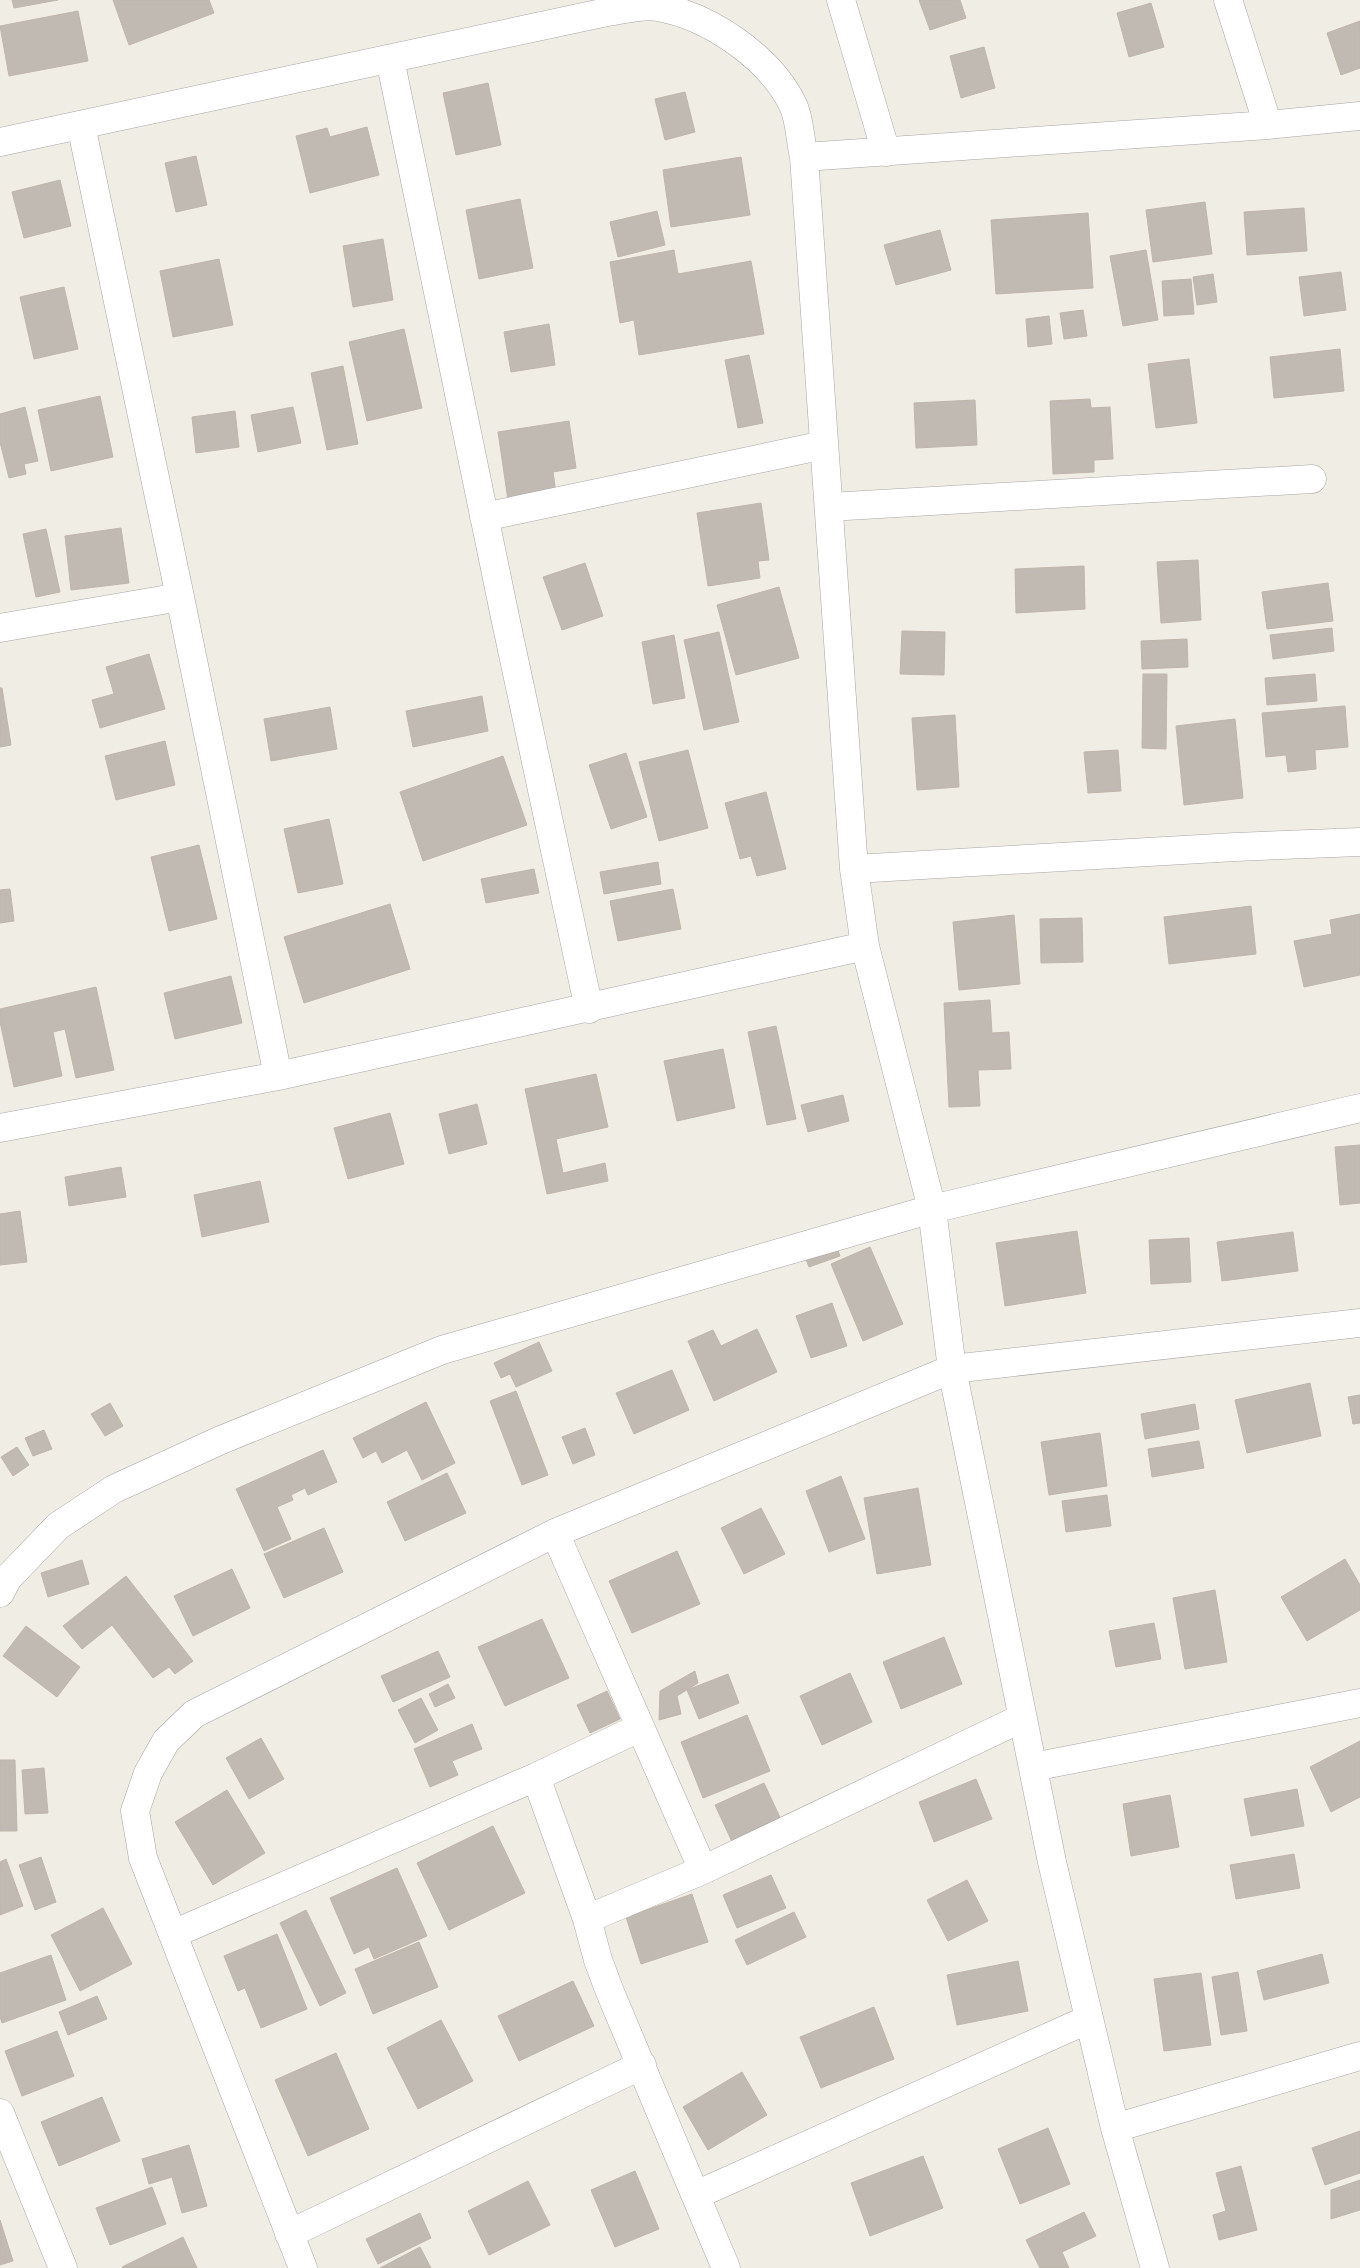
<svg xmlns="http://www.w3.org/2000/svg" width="1360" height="2268" viewBox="0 0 1360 2268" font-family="'Golos Text',sans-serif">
  <rect width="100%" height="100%" fill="#f0ede5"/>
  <path fill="#c0bab2" stroke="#c1b5a8" d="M12 0H58L14 8Z
    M113 0H209L214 13 129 45Z
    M919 0H960L966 18 930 30Z
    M1151 3 1164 47 1129 57 1117 13Z
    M78 11 88 61 9 76 0 26Z
    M1360 21V68L1341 75 1327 33Z
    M984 47 995 88 961 98 950 56Z
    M488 83 501 145 456 155 443 93Z
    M685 92 695 132 665 140 655 99Z
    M367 127 379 175 310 193 296 136 327 128 330 137Z
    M196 156 207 205 176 212 165 163Z
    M741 157 750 215 671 227 663 170Z
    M60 180 71 226 24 238 12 192Z
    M520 199 533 268 479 279 466 210Z
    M1205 202 1212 254 1153 262 1146 210Z
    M1304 208 1307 251 1247 255 1244 212Z
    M657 211 665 245 618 257 610 222Z
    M1088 213 1093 288 996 294 991 220Z
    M940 230 951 270 896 285 884 245Z
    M383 239 393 300 353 307 343 246Z
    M674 250 678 274 751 261 764 334 639 355 634 320 620 323 610 262Z
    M1146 250 1158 320 1123 326 1110 256Z
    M219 259 233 325 173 337 160 271Z
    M1341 272 1346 310 1304 316 1299 277Z
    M1213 274 1217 302 1197 305 1193 277Z
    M1191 279 1194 314 1164 316 1162 281Z
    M64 287 78 349 34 359 20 297Z
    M1083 310 1087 336 1064 339 1060 313Z
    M1049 316 1052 344 1028 347 1026 319Z
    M549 324 555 365 511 372 504 332Z
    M404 329 422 408 367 421 349 342Z
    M1340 349 1344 391 1274 398 1270 357Z
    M749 355 763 423 738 428 725 360Z
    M1189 359 1197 423 1156 428 1148 364Z
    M343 366 358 444 327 450 311 373Z
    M100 396 113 457 51 471 38 410Z
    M1090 399 1091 408 1110 407 1113 459 1094 460V472L1053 474 1050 401Z
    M975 400 977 445 916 448 914 403Z
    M25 407 38 461 24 464 26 474 9 478 0 442V414Z
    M293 407 301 443 258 452 251 415Z
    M235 411 239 447 196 453 192 417Z
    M569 421 576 468 553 472 556 493 508 500 498 432Z
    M761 503 769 560 758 561 760 578 708 586 697 513Z
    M121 528 129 583 71 590 65 536Z
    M46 529 60 592 36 597 23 534Z
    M1198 560 1201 620 1161 623 1157 562Z
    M585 563 603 616 562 630 543 577Z
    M1084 566 1085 609 1016 613 1015 569Z
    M1328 583 1333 621 1267 629 1262 592Z
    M779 587 799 658 736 675 717 605Z
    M1332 628 1334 651 1273 659 1270 635Z
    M902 631 945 632 944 675 900 674Z
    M719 632 739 722 704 730 684 640Z
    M674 635 685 698 653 704 642 642Z
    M1187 639 1188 667 1142 669 1141 641Z
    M149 654 165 709 100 728 92 700 114 694 106 667Z
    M1143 674H1167L1166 749 1142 748Z
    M1315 674 1317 701 1267 705 1265 678Z
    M0 688H2L11 745 0 747Z
    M482 696 488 731 413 747 406 711Z
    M1345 706 1348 747 1315 750 1316 769 1288 772 1286 755 1266 757 1262 713Z
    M330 707 337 749 271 761 264 719Z
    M955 715 959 787 917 790 912 718Z
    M1235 719 1243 798 1184 805 1176 726Z
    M165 741 175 785 116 800 105 756Z
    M688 750 708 828 659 841 639 762Z
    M1118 750 1121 791 1088 793 1084 752Z
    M626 753 647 817 611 829 589 765Z
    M503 756 527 825 423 861 400 792Z
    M766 792 786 869 757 876 751 856 740 859 725 803Z
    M329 819 343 884 298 893 284 829Z
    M199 845 217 919 169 931 151 857Z
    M658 862 661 884 604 894 600 872Z
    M534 869 539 893 486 903 481 879Z
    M10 889 14 921 0 923V890Z
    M673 889 681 929 618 941 610 901Z
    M390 904 410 969 304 1003 284 937Z
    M1251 906 1256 954 1169 964 1164 917Z
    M1360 914V975L1304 987 1294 941 1332 934 1330 920Z
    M1014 915 1020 984 959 990 953 922Z
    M1082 918 1083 962 1041 963 1040 919Z
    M231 976 242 1023 175 1039 164 993Z
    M96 987 114 1070 76 1078 65 1029 53 1032 62 1076 14 1087 0 1022V1009Z
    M990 1000 992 1033 1009 1032 1011 1069 978 1070 980 1106 949 1107 944 1003Z
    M776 1026 796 1119 767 1125 748 1032Z
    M723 1049 735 1108 677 1121 664 1061Z
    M596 1074 608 1127 556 1139 563 1173 605 1163 608 1181 547 1194 525 1089Z
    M843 1095 849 1121 808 1132 801 1105Z
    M477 1104 487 1144 449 1154 439 1114Z
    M390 1113 404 1164 348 1179 334 1128Z
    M1360 1145V1203L1340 1205 1335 1147Z
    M121 1167 126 1197 69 1206 65 1177Z
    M260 1181 269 1222 202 1237 194 1195Z
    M20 1211 27 1262 0 1265V1214Z
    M831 1230 840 1256 809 1267 799 1241Z
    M1077 1231 1086 1293 1005 1306 996 1243Z
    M1293 1232 1298 1271 1222 1281 1217 1242Z
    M1189 1238 1191 1282 1151 1284 1149 1240Z
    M870 1247 903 1324 863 1341 831 1264Z
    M832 1303 847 1346 811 1358 796 1316Z
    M757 1329 777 1372 714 1401 688 1341 713 1330 721 1346Z
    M539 1342 552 1371 516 1387 510 1374 501 1378 494 1363Z
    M672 1370 689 1410 634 1434 616 1393Z
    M1310 1383 1321 1436 1247 1453 1235 1400Z
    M516 1391 548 1475 522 1485 490 1401Z
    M1360 1395V1423L1353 1424 1348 1397Z
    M426 1402 455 1463 422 1480 407 1450 382 1463 376 1451 363 1458 353 1438Z
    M110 1403 123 1426 105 1436 91 1414Z
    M1195 1404 1199 1429 1145 1439 1141 1414Z
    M585 1428 595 1455 573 1464 562 1437Z
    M44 1430 52 1449 33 1456 25 1438Z
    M1100 1433 1107 1486 1049 1495 1041 1442Z
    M1199 1441 1204 1468 1152 1477 1148 1449Z
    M17 1447 29 1465 13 1476 1 1457Z
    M323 1450 337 1482 308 1495 305 1488 291 1495 293 1500 277 1507 291 1539 264 1551 236 1489Z
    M447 1473 466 1513 405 1541 387 1502Z
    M841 1476 865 1539 829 1552 806 1491Z
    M918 1488 931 1565 877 1574 864 1498Z
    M1107 1495 1111 1526 1066 1532 1062 1501Z
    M761 1508 785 1554 744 1574 721 1528Z
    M324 1528 343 1572 284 1598 264 1554Z
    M677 1551 700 1604 632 1633 609 1581Z
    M1345 1559 1360 1585V1610L1307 1641 1281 1597Z
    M82 1560 89 1584 48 1597 41 1573Z
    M232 1569 250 1608 193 1636 174 1596Z
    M126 1576 193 1661 175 1674 169 1667 153 1678 112 1625 82 1649 63 1626Z
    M1215 1590 1227 1662 1185 1669 1173 1598Z
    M542 1619 569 1678 505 1706 478 1647Z
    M1154 1623 1161 1659 1116 1667 1109 1631Z
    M26 1626 80 1667 57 1697 3 1656Z
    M944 1637 962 1684 901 1709 883 1662Z
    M438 1651 450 1677 393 1702 381 1676Z
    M695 1671 698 1683 677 1696 681 1714 659 1720 660 1691Z
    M850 1673 872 1722 822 1745 800 1696Z
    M728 1674 739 1703 699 1719 687 1690Z
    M448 1684 455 1698 435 1707 429 1694Z
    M607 1691 620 1719 590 1733 577 1705Z
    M421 1698 438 1730 415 1743 398 1710Z
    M747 1715 770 1771 703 1798 681 1742Z
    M472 1724 482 1749 452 1761 458 1775 430 1787 414 1749Z
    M261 1738 284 1779 249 1799 226 1758Z
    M1360 1741V1797L1331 1812 1310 1767Z
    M0 1760H15L17 1831H0Z
    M44 1768 48 1813 25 1814 22 1770Z
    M976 1779 992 1819 934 1842 919 1802Z
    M764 1783 783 1824 734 1846 715 1805Z
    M1297 1789 1304 1826 1251 1836 1244 1799Z
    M227 1790 265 1853 213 1885 175 1822Z
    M1170 1795 1179 1847 1131 1856 1123 1804Z
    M493 1826 525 1893 449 1930 417 1863Z
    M1294 1854 1300 1888 1236 1899 1230 1865Z
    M41 1857 56 1902 35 1910 19 1865Z
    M6 1859 23 1906 0 1915V1862Z
    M397 1868 427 1936 374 1959 369 1947 354 1954 330 1898Z
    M771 1875 786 1908 737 1928 723 1895Z
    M967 1880 988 1921 948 1941 927 1900Z
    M692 1894 708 1942 641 1964 626 1917Z
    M103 1908 132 1964 80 1991 51 1935Z
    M306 1910 346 1993 320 2006 280 1923Z
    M794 1912 806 1937 747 1965 735 1940Z
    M277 1934 307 2009 261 2028 245 1988 238 1991 224 1956Z
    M419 1942 438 1987 373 2014 355 1969Z
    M1322 1954 1329 1983 1264 2000 1257 1971Z
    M51 1955 66 2000 2 2023 0 2017V1973Z
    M1018 1961 1028 2011 957 2025 947 1975Z
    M1238 1972 1247 2031 1221 2035 1212 1977Z
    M1201 1973 1211 2045 1164 2051 1154 1979Z
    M573 1981 594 2026 519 2061 498 2016Z
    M97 1996 107 2019 68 2035 59 2012Z
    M874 2007 894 2059 821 2088 800 2037Z
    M441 2020 473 2081 418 2109 387 2048Z
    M57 2031 74 2076 22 2096 5 2051Z
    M336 2053 369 2129 308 2156 275 2080Z
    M742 2072 767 2115 708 2150 683 2107Z
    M102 2097 120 2141 59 2166 41 2122Z
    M1048 2128 1070 2184 1020 2204 998 2149Z
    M1360 2131V2173L1325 2185 1312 2148Z
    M189 2145 207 2206 182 2213 172 2177 149 2184 142 2159Z
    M923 2156 943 2208 870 2236 851 2183Z
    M1241 2166 1257 2230 1219 2240 1213 2215 1226 2211 1216 2173Z
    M635 2171 659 2229 615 2247 591 2190Z
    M1360 2180V2210L1331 2219V2190Z
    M528 2181 550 2225 489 2255 468 2211Z
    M152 2187 166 2224 110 2245 96 2208Z
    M1084 2212 1096 2236 1062 2252 1069 2268H1040L1026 2240Z
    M420 2213 431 2238 378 2264 366 2239Z
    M0 2220 13 2261 0 2265Z
    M183 2237 197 2268H123L122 2267Z
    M420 2247 431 2268H380Z"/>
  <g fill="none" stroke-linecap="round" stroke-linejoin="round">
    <defs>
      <path id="minor" d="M841 0 886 152
        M1228 0 1268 125
        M390 59 505 617 589 1009
        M81 125 180 597 278 1076
        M0 142 602 13C617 11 644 4 658 7 709 16 770 57 793 105 800 119 800 141 804 157L854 869 865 946 932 1209 952 1369 1052 1862 1115 2128 1155 2268
        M804 157 1268 125 1360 116
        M829 507 1312 479
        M484 517 824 445
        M0 628 180 597
        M854 869 1235 847 1360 842
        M0 1128 278 1076 865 946
        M555 1533 703 1870
        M0 1593 8 1578 58 1526 114 1489 221 1440 442 1350 932 1209 1360 1108
        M1033 1767 1360 1703
        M536 1777 587 1919
        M173 1934 536 1777 639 1728
        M0 2113 63 2268
        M1115 2128 1360 2056
        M696 2195 1089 2019
        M289 2234 642 2065
        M303 2268 143 1858 135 1811 148 1773 166 1741 194 1714 555 1533 952 1369 1360 1323
        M726 2268 610 1992 598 1960 587 1919 703 1870 1022 1718"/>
    </defs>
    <use href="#minor" stroke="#a6a6a6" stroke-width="29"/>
    <use href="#minor" stroke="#fff" stroke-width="28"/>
  </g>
</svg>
